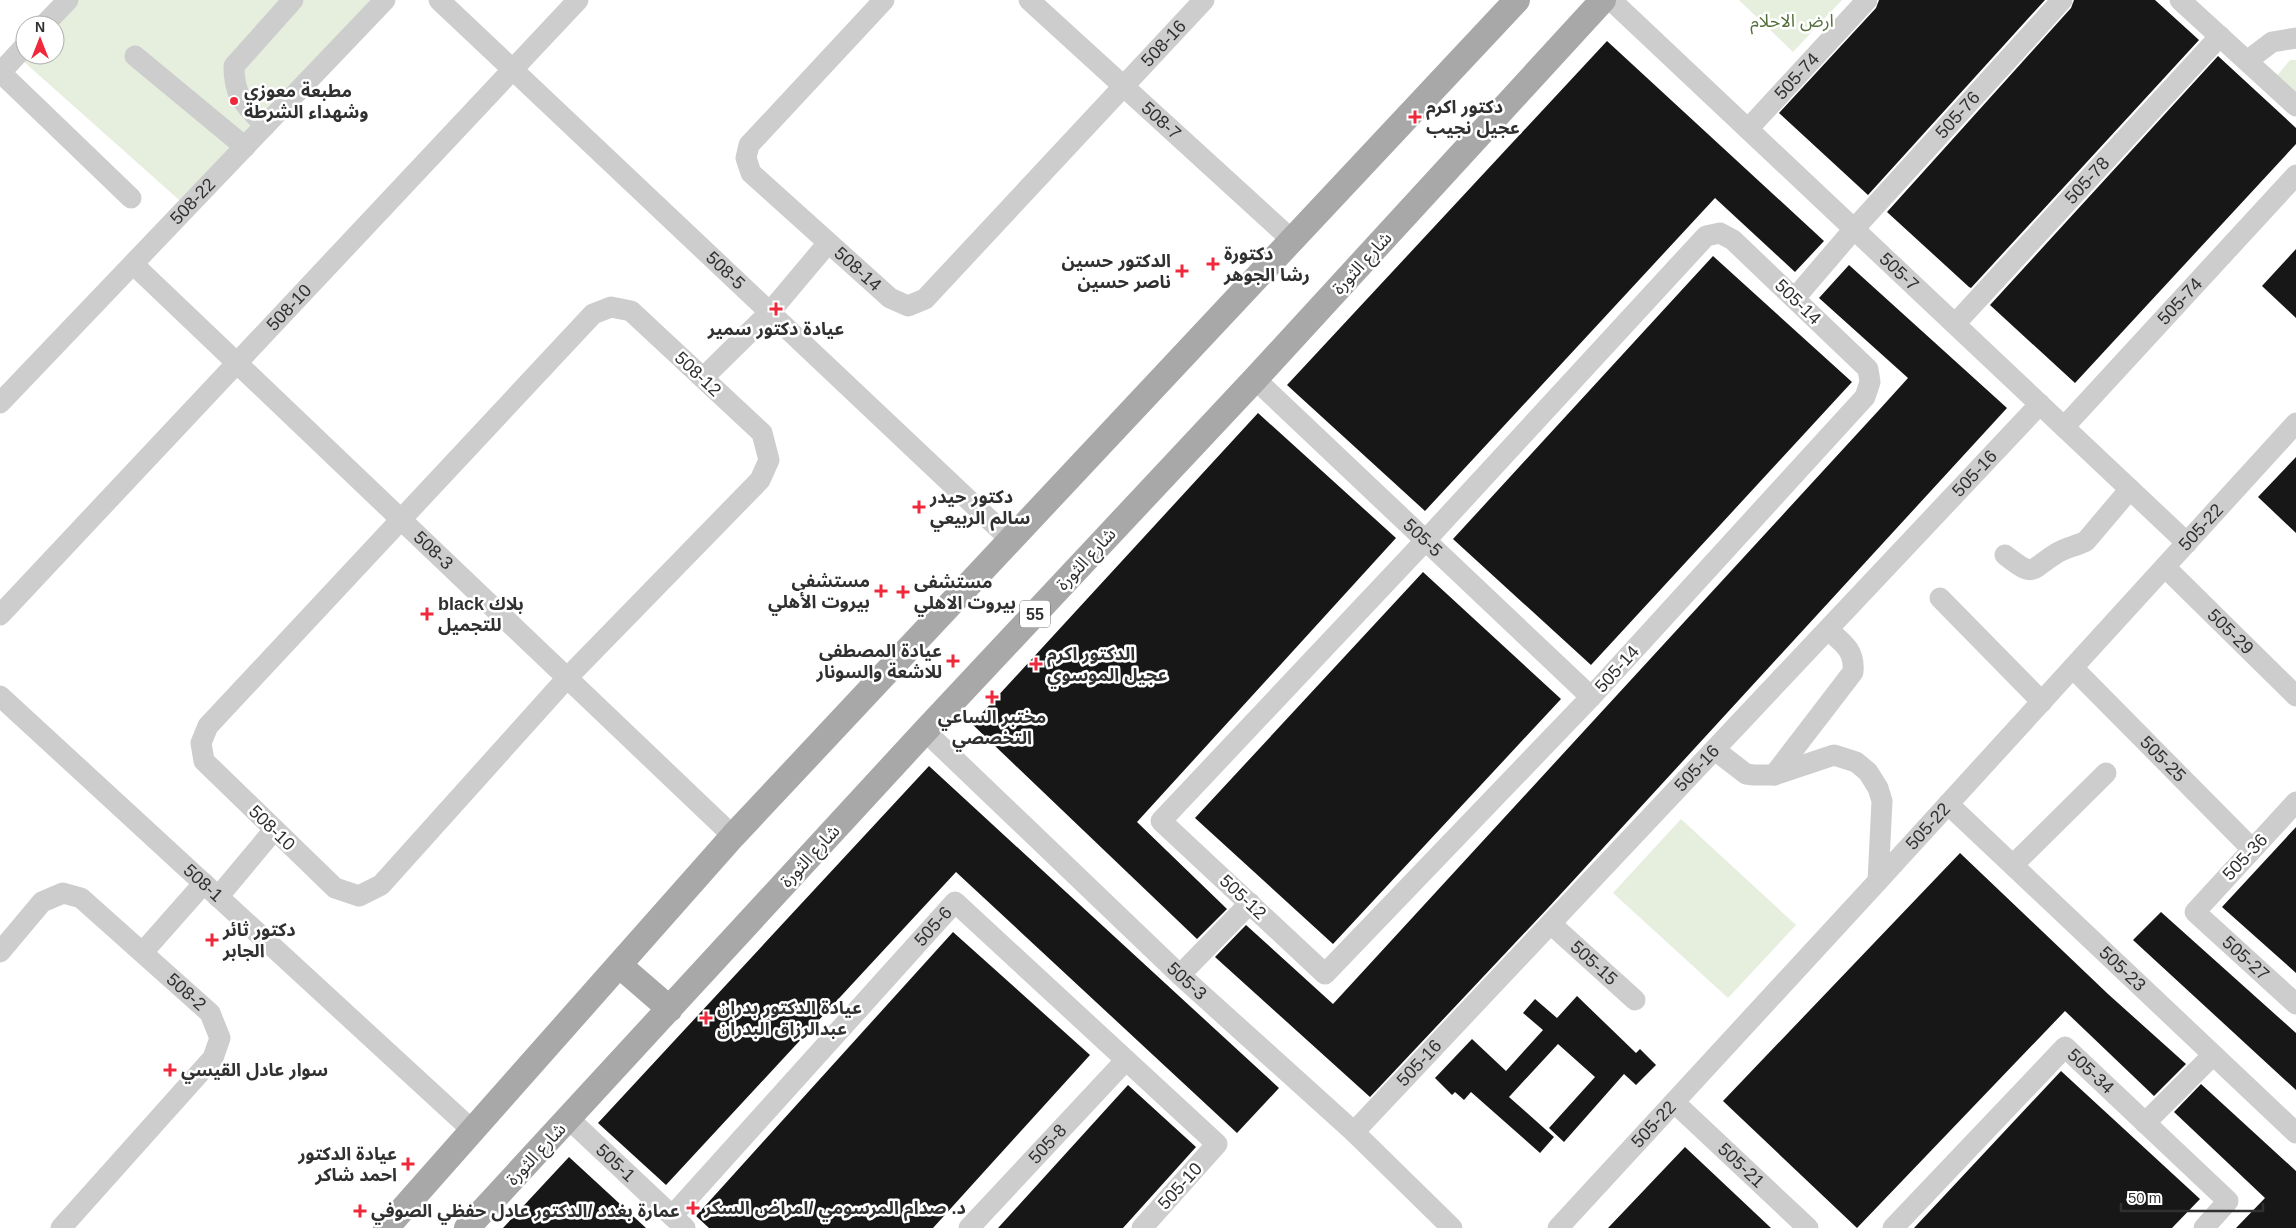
<svg xmlns="http://www.w3.org/2000/svg" width="2296" height="1228" viewBox="0 0 2296 1228" font-family="Arial,'Noto Sans Arabic',sans-serif">
  <rect width="100%" height="100%" fill="#fff"/>
  <path fill="#e6eedd" d="M76 0H384L187 207 22 60 27 55H55V25Z
    M1739 0H1842L1793 52Z
    M2290 60H2296V96L2276 77Z
    M1681 819 1796 925 1728 998 1613 893Z"/>
  <path fill="#171717" d="M1879 0H2045L1868 195 1779 113 1876 8Z
    M2074 0H2155L2199 40 1971 288 1969 287 1887 212 2071 8Z
    M1607 41 1824 241 1795 272 1715 198 1425 511 1287 385Z
    M2218 56 2296 128V144L2075 383 1990 305Z
    M2296 249V318L2262 286Z
    M1713 256 1852 382 1591 665 1453 539Z
    M1849 265 2007 408 1548 908 1370 1097 1215 957 1246 925 1333 1004 1879 410 1908 378 1819 298Z
    M1258 413 1396 538 1137 822 1227 909 1197 939 972 724Z
    M2296 457V533L2258 497Z
    M1423 572 1561 699 1333 944 1195 818Z
    M929 766 1279 1088 1237 1133 956 872 666 1185 598 1123Z
    M2296 827V973L2222 907Z
    M1960 853 2108 994 2186 1064 2154 1096 2065 1011 1857 1228 1723 1101Z
    M2161 912 2296 1033V1090L2133 940Z
    M953 932 1090 1055 933 1228H709L696 1216Z
    M1577 996 1636 1053 1640 1049 1656 1065 1636 1085 1624 1074 1564 1142 1549 1128 1595 1077 1558 1044 1509 1097 1554 1137 1540 1153 1471 1092 1464 1100 1455 1092 1452 1095 1435 1078 1472 1039 1506 1071 1543 1030 1523 1013 1535 999 1557 1018Z
    M2061 1071 2200 1199 2172 1228H1914Z
    M2201 1084 2296 1171V1228H2236L2265 1198 2174 1112Z
    M1128 1085 1196 1147 1123 1228H998Z
    M1685 1147 1754 1212 1771 1228H1608Z
    M569 1157 646 1228H503Z"/>
  <g fill="none" stroke-linecap="round" stroke-linejoin="round">
    <g stroke="#cdcdcd" stroke-width="21">
      <path id="s1" d="M439 0 1011 540"/>
      <path id="s2" d="M884 0 749 145 746 158 751 173 890 298 908 306 925 299 1204 0"/>
      <path id="s3" d="M1029 0 1292 240"/>
      <path id="s4" d="M1611 0 2187 543"/>
      <path d="M2180 0 2296 106"/>
      <path d="M44 25 68 0"/>
      <path d="M135 56 245 147"/>
      <path d="M2247 61 2272 42 2296 38"/>
      <path d="M0 72 131 198"/>
      <path d="M0 73 25 46"/>
      <path d="M265 126C245 104 234 98 234 66L293 0"/>
      <path id="s5" d="M1748 129 1867 0"/>
      <path d="M1720 233 1733 240 1868 369 1870 382 1865 397 1591 697 1325 974 1161 821 1425 541 1706 236Z"/>
      <path id="s6" d="M133 264 733 836"/>
      <path id="s7" d="M1795 298 1854 229 2062 0"/>
      <path d="M611 307 631 311 762 433 769 460 760 480 567 678 381 885 359 896 335 888 204 761 201 743 208 726 593 314Z"/>
      <path id="s8" d="M1955 324 2220 36"/>
      <path d="M703 378 770 312 828 243"/>
      <path id="s9" d="M1255 379 1591 697"/>
      <path id="s10" d="M0 403 385 0"/>
      <path id="s11" d="M2064 427 2296 175"/>
      <path d="M2005 555C2036 579 2029 570 2057 553 2066 547 2077 546 2086 541L2130 489"/>
      <path id="s12" d="M2165 567 2296 696"/>
      <path d="M1940 598 2042 702"/>
      <path id="s13" d="M0 615 578 0"/>
      <path id="s14" d="M2073 668 2252 849"/>
      <path id="s15" d="M0 696 472 1130"/>
      <path id="s16" d="M925 731 1180 975 1354 1132 1452 1228"/>
      <path d="M1715 750 1746 774 1754 775H1774L1834 755 1856 762 1868 772 1878 788 1882 801 1878 881"/>
      <path d="M1774 775 1853 672C1855 650 1843 643 1828 630"/>
      <path id="s17" d="M2296 802 2195 912 2296 1004"/>
      <path id="s18" d="M1948 804 2296 1133"/>
      <path d="M2013 865 2106 773"/>
      <path d="M218 897 274 830"/>
      <path id="s19" d="M1551 924 1635 1000"/>
      <path id="s20" d="M0 952 42 902 63 893 81 898 210 1013 220 1038 213 1058 61 1228"/>
      <path d="M143 952 204 883"/>
      <path d="M1180 975 1250 903"/>
      <path id="s21" d="M1675 1103 1808 1228"/>
      <path id="s22" d="M569 1119 685 1228"/>
      <path d="M2145 1123 2213 1055"/>
      <path id="s23" d="M1354 1132 2040 404"/>
      <path id="s24" d="M672 1216 955 902 1217 1144 1142 1228"/>
      <path id="s25" d="M969 1228 1126 1060"/>
      <path id="s26" d="M1558 1228 1878 881 2296 423"/>
      <path id="s27" d="M1893 1228 2065 1047 2228 1201 2204 1228"/>
    </g>
    <path stroke="#a8a8a8" stroke-width="26" d="M619 965 670 1009
      M386 1228 733 836 1517 0
      M467 1228 925 731 1255 379 1603 0"/>
  </g>
  <g fill="#f0283b" stroke="#fff" stroke-width="2">
    <circle cx="234" cy="101" r="5"/>
    <path d="M1412.5 109.5h5v5h5v5h-5v5h-5v-5h-5v-5h5z"/>
    <path d="M1210.5 256.5h5v5h5v5h-5v5h-5v-5h-5v-5h5z"/>
    <path d="M1179.5 263.5h5v5h5v5h-5v5h-5v-5h-5v-5h5z"/>
    <path d="M773.5 301.5h5v5h5v5h-5v5h-5v-5h-5v-5h5z"/>
    <path d="M916.5 499.5h5v5h5v5h-5v5h-5v-5h-5v-5h5z"/>
    <path d="M878.5 583.5h5v5h5v5h-5v5h-5v-5h-5v-5h5z"/>
    <path d="M900.5 584.5h5v5h5v5h-5v5h-5v-5h-5v-5h5z"/>
    <path d="M424.5 606.5h5v5h5v5h-5v5h-5v-5h-5v-5h5z"/>
    <path d="M950.5 653.5h5v5h5v5h-5v5h-5v-5h-5v-5h5z"/>
    <path d="M1033.5 656.5h5v5h5v5h-5v5h-5v-5h-5v-5h5z"/>
    <path d="M989.5 689.5h5v5h5v5h-5v5h-5v-5h-5v-5h5z"/>
    <path d="M209.5 932.5h5v5h5v5h-5v5h-5v-5h-5v-5h5z"/>
    <path d="M703.5 1010.5h5v5h5v5h-5v5h-5v-5h-5v-5h5z"/>
    <path d="M167.5 1062.5h5v5h5v5h-5v5h-5v-5h-5v-5h5z"/>
    <path d="M405.5 1156.5h5v5h5v5h-5v5h-5v-5h-5v-5h5z"/>
    <path d="M690.5 1200.5h5v5h5v5h-5v5h-5v-5h-5v-5h5z"/>
    <path d="M357.5 1203.5h5v5h5v5h-5v5h-5v-5h-5v-5h5z"/>
  </g>
  <g text-anchor="middle" dominant-baseline="central" stroke-width="5" stroke-linejoin="round" paint-order="stroke">
    <rect fill="#fff" stroke="#6e6e6e" stroke-width="1" x="1020" y="600.5" width="30" height="27" rx="4"/>
    <g font-size="16" font-weight="bold" fill="#303030">
      <text x="1035" y="614">55</text>
    </g>
    <g font-size="18" fill="#546f3a" stroke="#fff">
      <text x="1792" y="21">ارض الاحلام</text>
    </g>
    <g font-size="18" fill="#303030" stroke="#fff">
      <text stroke="none"><textPath href="#s2" startOffset="802">508-16</textPath></text>
      <text stroke="none"><textPath href="#s5" startOffset="72">505-74</textPath></text>
      <text stroke="none"><textPath href="#s7" startOffset="245">505-76</textPath></text>
      <text stroke="none"><textPath href="#s3" startOffset="179">508-7</textPath></text>
      <text stroke="none"><textPath href="#s8" startOffset="195">505-78</textPath></text>
      <text stroke="none"><textPath href="#s10" startOffset="279">508-22</textPath></text>
      <text transform="translate(1362 263) rotate(-47)">شارع الثورة</text>
      <text stroke="none"><textPath href="#s1" startOffset="394">508-5</textPath></text>
      <text stroke="none"><textPath href="#s2" startOffset="371">508-14</textPath></text>
      <text stroke="none"><textPath href="#s4" startOffset="396">505-7</textPath></text>
      <text stroke="none"><textPath href="#s11" startOffset="171">505-74</textPath></text>
      <text transform="translate(1798 302) rotate(44)">505-14</text>
      <text stroke="none"><textPath href="#s13" startOffset="422">508-10</textPath></text>
      <text transform="translate(698 374) rotate(43)">508-12</text>
      <text stroke="none"><textPath href="#s23" startOffset="905">505-16</textPath></text>
      <text stroke="none"><textPath href="#s26" startOffset="951">505-22</textPath></text>
      <text stroke="none"><textPath href="#s9" startOffset="231">505-5</textPath></text>
      <text stroke="none"><textPath href="#s6" startOffset="415">508-3</textPath></text>
      <text transform="translate(1086 559) rotate(-47)">شارع الثورة</text>
      <text stroke="none"><textPath href="#s12" startOffset="92">505-29</textPath></text>
      <text transform="translate(1617 669) rotate(-48)">505-14</text>
      <text stroke="none"><textPath href="#s14" startOffset="128">505-25</textPath></text>
      <text stroke="none"><textPath href="#s23" startOffset="500">505-16</textPath></text>
      <text stroke="none"><textPath href="#s26" startOffset="546">505-22</textPath></text>
      <text transform="translate(272 828) rotate(44)">508-10</text>
      <text transform="translate(810 856) rotate(-47)">شارع الثورة</text>
      <text transform="translate(2245 857) rotate(-47)">505-36</text>
      <text stroke="none"><textPath href="#s15" startOffset="276">508-1</textPath></text>
      <text transform="translate(1243 897) rotate(43)">505-12</text>
      <text stroke="none"><textPath href="#s24" startOffset="390">505-6</textPath></text>
      <text stroke="none"><textPath href="#s17" startOffset="218">505-27</textPath></text>
      <text stroke="none"><textPath href="#s19" startOffset="58">505-15</textPath></text>
      <text stroke="none"><textPath href="#s18" startOffset="240">505-23</textPath></text>
      <text stroke="none"><textPath href="#s16" startOffset="362">505-3</textPath></text>
      <text stroke="none"><textPath href="#s20" startOffset="248">508-2</textPath></text>
      <text stroke="none"><textPath href="#s23" startOffset="95">505-16</textPath></text>
      <text stroke="none"><textPath href="#s27" startOffset="285">505-34</textPath></text>
      <text stroke="none"><textPath href="#s26" startOffset="141">505-22</textPath></text>
      <text stroke="none"><textPath href="#s25" startOffset="115">505-8</textPath></text>
      <text transform="translate(536 1154) rotate(-47)">شارع الثورة</text>
      <text stroke="none"><textPath href="#s22" startOffset="64">505-1</textPath></text>
      <text stroke="none"><textPath href="#s21" startOffset="91">505-21</textPath></text>
      <text transform="translate(1180 1186) rotate(-48)">505-10</text>
    </g>
    <g font-size="18" font-weight="bold" fill="#303030" stroke="#fff" text-anchor="start">
      <text x="244" y="91">مطبعة معوزي<tspan x="244" dy="21">وشهداء الشرطة</tspan></text>
      <text x="1426" y="107">دكتور اكرم<tspan x="1426" dy="21">عجيل نجيب</tspan></text>
      <text x="1224" y="254">دكتورة<tspan x="1224" dy="21">رشا الجوهر</tspan></text>
      <text x="1171" y="261" text-anchor="end">الدكتور حسين<tspan x="1171" dy="21">ناصر حسين</tspan></text>
      <text x="776" y="329" text-anchor="middle">عيادة دكتور سمير</text>
      <text x="930" y="497">دكتور حيدر<tspan x="930" dy="21">سالم الربيعي</tspan></text>
      <text x="870" y="581" text-anchor="end">مستشفى<tspan x="870" dy="21">بيروت الأهلي</tspan></text>
      <text x="914" y="582">مستشفى<tspan x="914" dy="21">بيروت الاهلي</tspan></text>
      <text x="438" y="604">black بلاك<tspan x="438" dy="21">للتجميل</tspan></text>
      <text x="942" y="651" text-anchor="end">عيادة المصطفى<tspan x="942" dy="21">للاشعة والسونار</tspan></text>
      <text x="1047" y="654">الدكتور اكرم<tspan x="1047" dy="21">عجيل الموسوي</tspan></text>
      <text x="992" y="717" text-anchor="middle">مختبر الساعي<tspan x="992" dy="21">التخصصي</tspan></text>
      <text x="223" y="930">دكتور ثائر<tspan x="223" dy="21">الجابر</tspan></text>
      <text x="717" y="1008">عيادة الدكتور بدران<tspan x="717" dy="21">عبدالرزاق البدران</tspan></text>
      <text x="181" y="1070">سوار عادل القيسي</text>
      <text x="397" y="1154" text-anchor="end">عيادة الدكتور<tspan x="397" dy="21">احمد شاكر</tspan></text>
      <text x="704" y="1208">د. صدام المرسومي /امراض السكر</text>
      <text x="371" y="1211">عمارة بغدد /الدكتور عادل حفظي الصوفي</text>
    </g>
  </g>
  <g transform="translate(40 40)"><circle r="24" fill="#ffffff" stroke="#acacac"/>
  <path d="M0-4L9 19L0 12L-9 19Z" fill="#f0283b"/>
  <text y="-8" font-size="14" font-weight="bold" text-anchor="middle" fill="#303030">N</text>
  </g>
  <path d="M2121 1203v8h142v-8" fill="none" stroke="#303030" stroke-width="2.5"/>
  <text x="2128" y="1203" font-size="15" fill="#303030" stroke="#ffffff" stroke-width="4" paint-order="stroke">50 m</text>
</svg>
